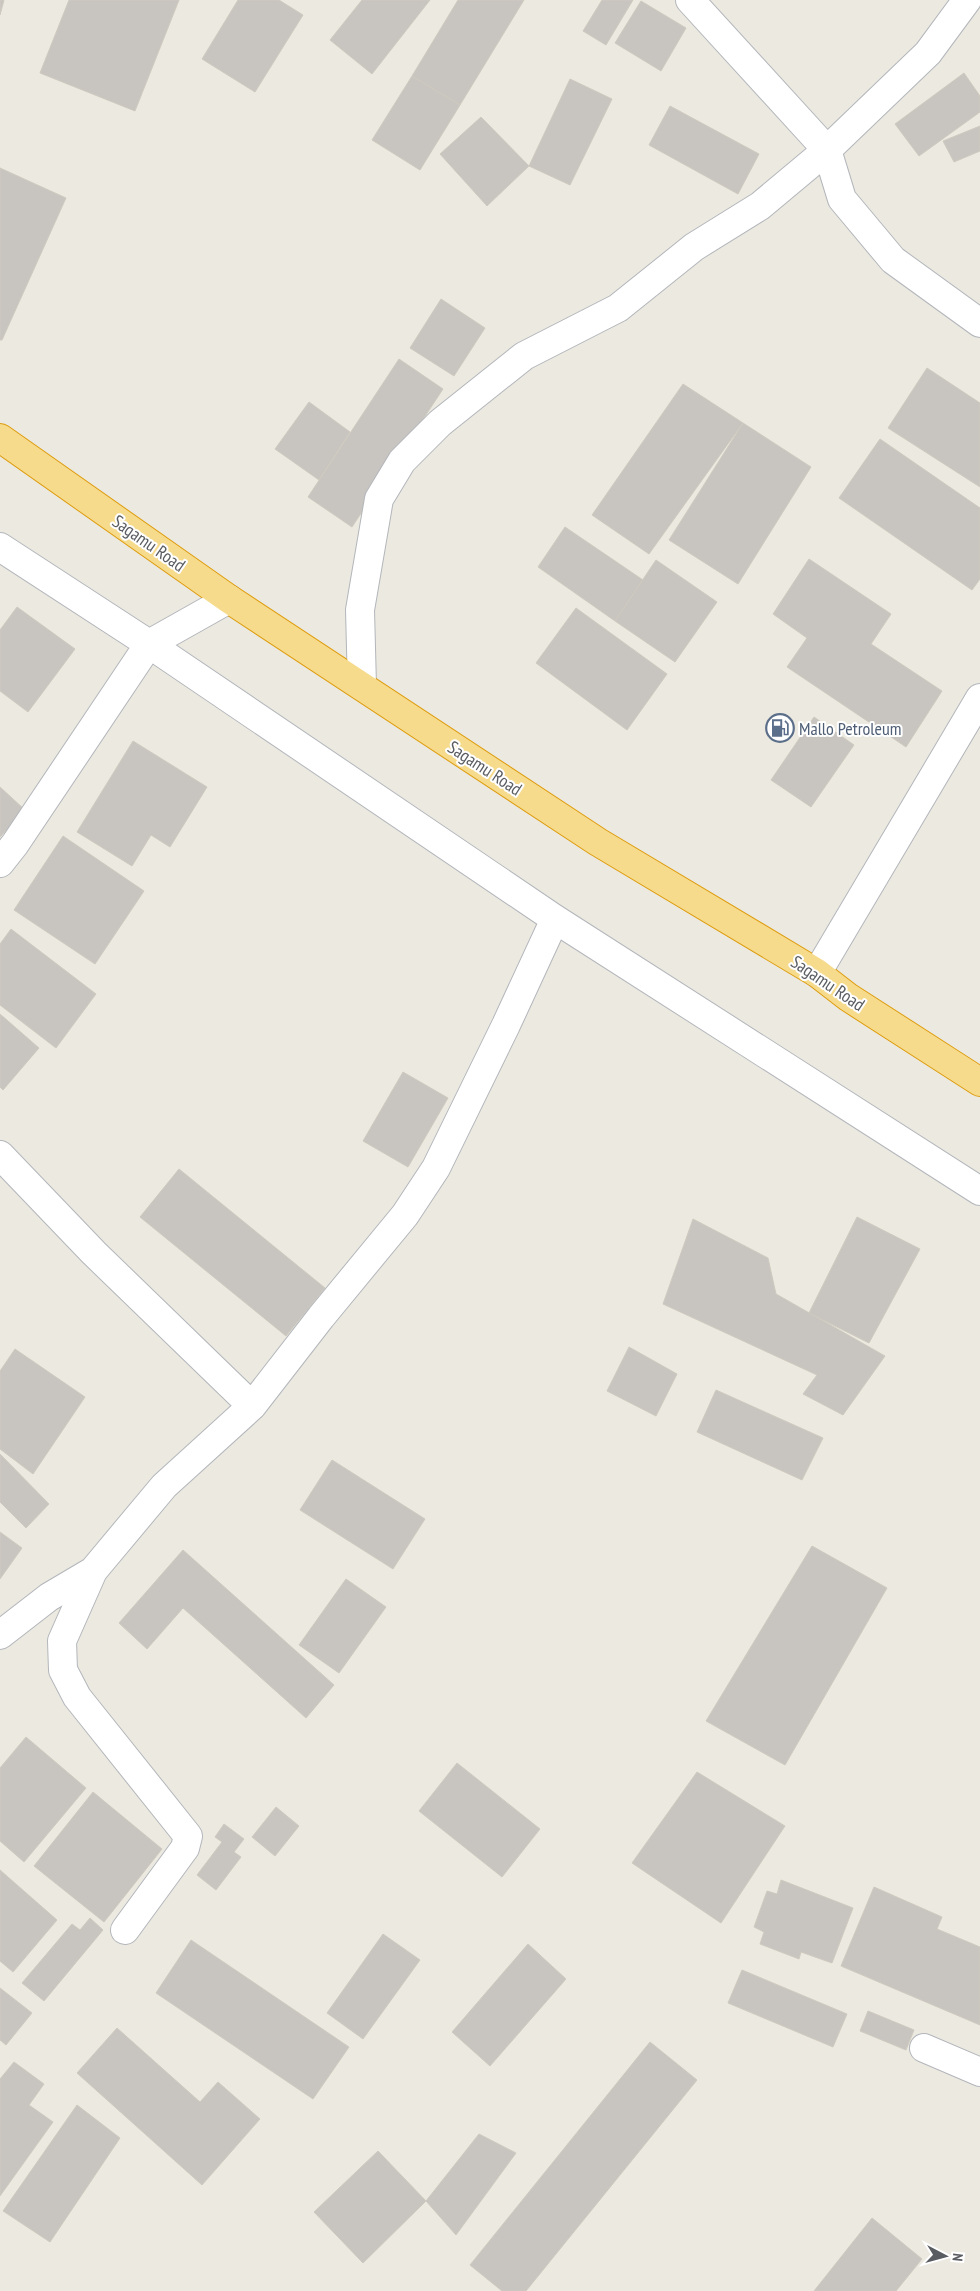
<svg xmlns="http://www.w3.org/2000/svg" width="980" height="2291" viewBox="0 0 980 2291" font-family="'PT Sans Narrow',sans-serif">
  <rect width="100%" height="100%" fill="#ebe9e0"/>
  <path fill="#c8c5c0" stroke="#cfcabf" d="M0 0H4L0 15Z
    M69 0H179L135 111 40 73Z
    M238 0H279L303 15 255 92 202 59Z
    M362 0H430L372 74 330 40Z
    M458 0H524L460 105 412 76Z
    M602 0H633L606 45 583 31Z
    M641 1 686 28 661 71 615 43Z
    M964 73 980 96V112L919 156 895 124Z
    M412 76 460 105 420 170 372 140Z
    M570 79 612 99 570 185 529 166Z
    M670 106 759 154 738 194 649 145Z
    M481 117 529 166 487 206 440 154Z
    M980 126V151L954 162 943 141Z
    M0 168 66 198 2 340H0Z
    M441 299 485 328 454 376 410 348Z
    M399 359 443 389 352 527 308 497Z
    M927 368 980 403V487L888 428Z
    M683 384 743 423 649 554 592 515Z
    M309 402 350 432 319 480 275 449Z
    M743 423 811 467 738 584 669 540Z
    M880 439 980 508V579L972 590 839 498Z
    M565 527 643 580 615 621 538 567Z
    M809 559 891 614 871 644 942 691 906 747 787 667 807 638 773 614Z
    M656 560 717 602 675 662 615 621Z
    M17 607 75 649 28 712 0 691V630Z
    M576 608 667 674 627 730 536 663Z
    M814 717 854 745 811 807 771 780Z
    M133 741 207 787 170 847 151 835 132 866 77 832Z
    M0 787 25 810 0 837Z
    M63 836 144 891 95 964 14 910Z
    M11 929 96 994 56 1048 0 1005V944Z
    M0 1014 39 1048 3 1090 0 1087Z
    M403 1072 448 1098 408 1167 363 1141Z
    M179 1169 325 1288 286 1336 140 1217Z
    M857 1217 920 1249 869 1343 809 1313Z
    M693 1219 768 1258 776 1294 885 1356 843 1415 803 1394 817 1375 663 1304Z
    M629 1347 677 1374 656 1416 607 1391Z
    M15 1349 85 1397 33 1474 0 1449V1371Z
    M716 1390 823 1438 802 1480 697 1432Z
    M0 1454 49 1504 26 1528 0 1502Z
    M332 1460 425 1519 393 1569 300 1510Z
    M0 1532 22 1548 0 1579Z
    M812 1546 887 1588 785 1765 706 1721Z
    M183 1550 334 1685 306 1718 183 1608 147 1649 119 1623Z
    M346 1579 386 1607 339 1673 299 1645Z
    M26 1737 86 1788 24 1862 0 1841V1768Z
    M457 1763 540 1829 502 1877 419 1811Z
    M697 1772 785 1826 721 1923 632 1863Z
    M93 1792 162 1849 104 1922 34 1866Z
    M276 1807 299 1826 275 1856 252 1837Z
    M224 1824 244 1839 234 1852 241 1857 216 1890 197 1875 222 1842 215 1837Z
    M0 1870 57 1920 13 1972 0 1961Z
    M781 1880 853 1908 832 1963 801 1952 799 1959 760 1944 764 1932 754 1927 767 1891 777 1894Z
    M874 1887 942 1917 937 1929 980 1947V2025L841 1966Z
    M90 1918 103 1930 44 2001 22 1983 72 1924 80 1930Z
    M383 1934 420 1960 363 2039 327 2013Z
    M191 1940 349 2047 313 2099 156 1993Z
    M528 1944 566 1979 490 2066 452 2032Z
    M742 1970 847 2014 833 2047 728 2003Z
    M0 1988 32 2013 6 2045 0 2040Z
    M868 2011 914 2030 906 2050 860 2031Z
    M117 2028 200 2102 218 2082 260 2119 202 2185 77 2073Z
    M650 2042 697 2080 526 2291H502L470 2265Z
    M14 2062 44 2084 29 2105 53 2122 0 2196V2079Z
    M77 2105 120 2138 50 2242 3 2211Z
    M479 2134 516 2153 456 2235 426 2201Z
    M378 2151 426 2201 363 2263 314 2212Z
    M872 2218 922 2259 896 2291H814Z"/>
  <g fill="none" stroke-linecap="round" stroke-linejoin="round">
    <defs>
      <path id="minor" d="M967 0 928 53 827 150 842 199 893 260 980 323
        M0 547 149 644 555 919 980 1191
        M362 686 360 610 379 499 402 461 440 423 524 356 618 308 694 247 760 206 827 150 690 0
        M0 863 15 844 149 644 229 599
        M817 973 980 698
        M0 1155 94 1253 252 1406
        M93 1571 62 1641 63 1670 77 1697 188 1836 185 1848 125 1930
        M0 1635 49 1597 93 1571 164 1486 252 1406 321 1317 405 1215 436 1168 506 1025 555 919
        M924 2048 980 2072"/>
      <path id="highway" d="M0 438 229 599 598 842 817 973 848 997 980 1082"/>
    </defs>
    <use href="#minor" stroke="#b3b6bb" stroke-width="30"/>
    <use href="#highway" stroke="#de9c0e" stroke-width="30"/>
    <use href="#minor" stroke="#fff" stroke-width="28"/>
    <use href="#highway" stroke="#f6db8d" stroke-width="28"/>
  </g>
  <defs>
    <symbol id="fuel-ring" viewBox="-11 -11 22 22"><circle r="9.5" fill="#fff" stroke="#5c6f8a" stroke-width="1.5"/><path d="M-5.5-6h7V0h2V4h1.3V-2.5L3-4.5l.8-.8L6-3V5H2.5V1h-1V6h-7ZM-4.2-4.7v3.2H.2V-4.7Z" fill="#5c6f8a"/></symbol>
  </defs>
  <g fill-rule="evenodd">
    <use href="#fuel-ring" x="764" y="712" width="32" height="32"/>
  </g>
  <g text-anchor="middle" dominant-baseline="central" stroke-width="4" stroke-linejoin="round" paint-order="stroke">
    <g font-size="18" fill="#595c61" stroke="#fff">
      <text transform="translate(149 543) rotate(35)">Sagamu Road</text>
      <text transform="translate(485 768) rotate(33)">Sagamu Road</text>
      <text transform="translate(828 983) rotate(34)">Sagamu Road</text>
    </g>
    <g font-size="18" fill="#4e5e75" stroke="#fff" text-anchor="start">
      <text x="799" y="728">Mallo Petroleum</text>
    </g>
  </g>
  <g transform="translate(945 2256) rotate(96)" stroke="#ffffff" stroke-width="4" paint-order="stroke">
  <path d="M0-4L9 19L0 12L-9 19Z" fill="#595c61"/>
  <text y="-8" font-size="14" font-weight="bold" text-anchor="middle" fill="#595c61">N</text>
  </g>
</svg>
